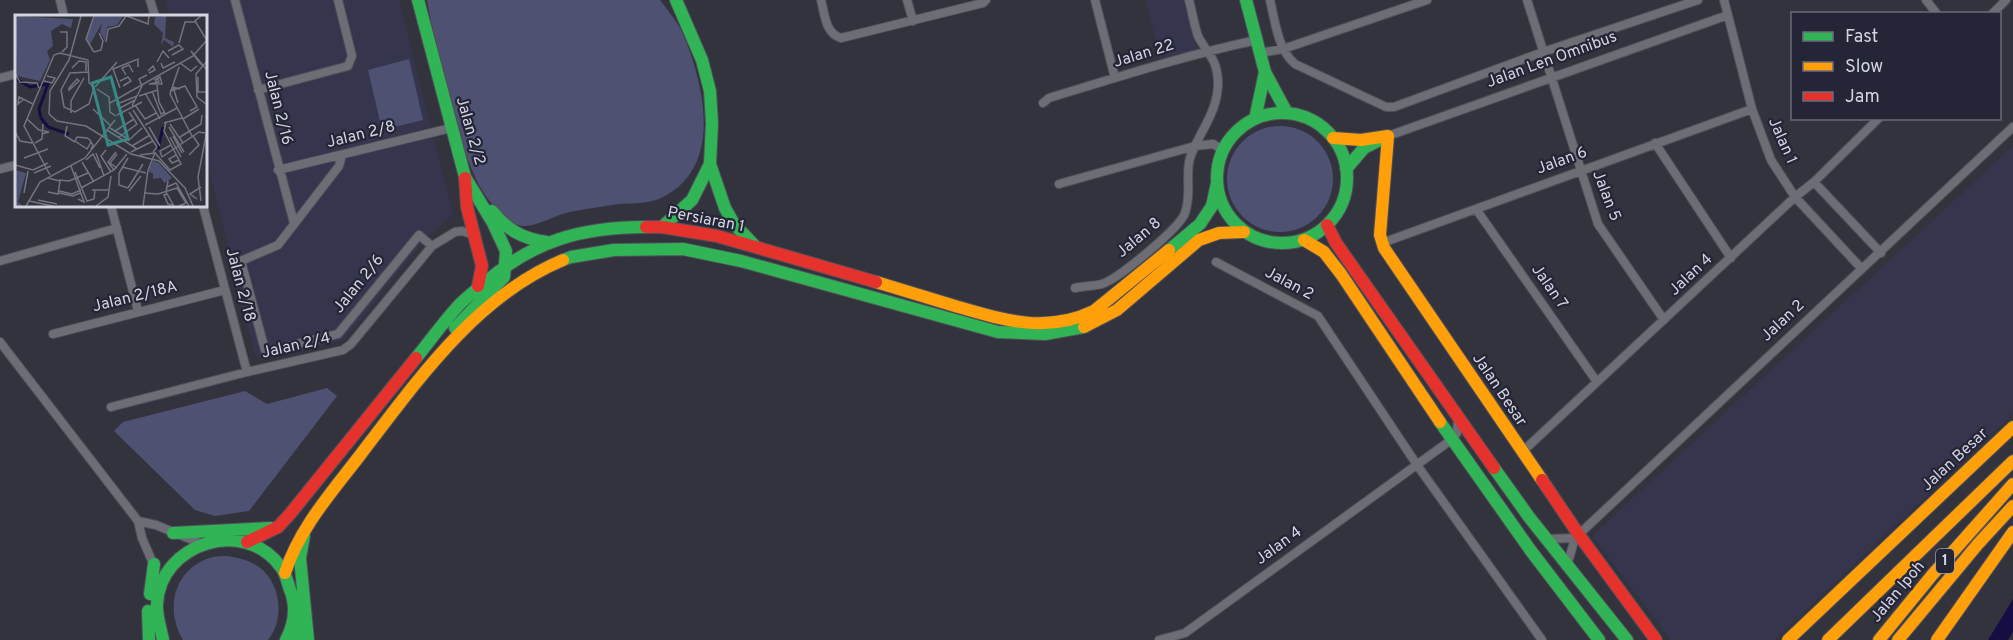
<svg xmlns="http://www.w3.org/2000/svg" width="2013" height="640" viewBox="0 0 2013 640" font-family="Overpass,sans-serif">
  <rect width="100%" height="100%" fill="#32333d"/>
  <path fill="#35364d" d="M166 0H399L453 215 427 237 344 340 263 360 255 355 206 157V16H170Z
    M1146 0H1184L1197 49 1160 60Z
    M2013 146V414L1774 640H1671L1592 536Z"/>
  <path fill="#4f5173" d="M427 0H660C668 11 678 22 683 34 704 84 724 166 663 197 650 204 634 203 619 204 603 206 586 209 570 212 552 215 527 235 510 221 497 211 483 195 476 179 453 128 437 56 427 0Z
    M409 59 423 120 382 130 368 70Z
    M1227 179a53 53 0 1 1 106 0a53 53 0 1 1-106 0Z
    M327 388 337 396 249 511 215 516 195 510 114 431 123 422 245 391 267 404Z
    M228 556C239 558 249 560 259 567 281 583 285 619 268 640H183C165 610 173 571 209 558 215 556 222 556 228 556Z"/>
  <path fill="#160e42" d="M2013 599V632L2008 640H1988Z"/>
  <g fill="none" stroke-linecap="round" stroke-linejoin="round">
    <defs>
      <path id="street" d="M60 0 64 16
        M150 0 155 16
        M235 0 294 223
        M821 0C825 15 825 33 841 38L983 3 986 0
        M907 0 913 21
        M1095 0 1115 78
        M1270 0C1275 21 1278 50 1295 64L1386 107H1394L1543 52 1698 0
        M1527 0 1598 224 1664 320
        M1724 0 1752 109 1771 160 1795 197 1861 268
        M1926 0 1937 14
        M1992 14 2006 0
        M1260 53 1283 49 1427 0
        M0 78 16 74
        M258 90 348 66 352 56 338 0
        M1043 103 1049 98C1118 77 1186 55 1257 40
        M1388 136 1728 15
        M1655 143 1731 258
        M342 155 339 166 278 245 241 261 265 350 268 351 338 334 419 235 432 246
        M0 169 16 165
        M278 170 451 128
        M1814 182 1881 253
        M1059 184 1195 146 1213 144 1223 150
        M111 206 138 311
        M203 206 247 372
        M1476 209 1597 382
        M1382 243 1752 109
        M0 261 117 228
        M1216 262 1318 316 1417 465 1542 640
        M1075 288C1084 286 1094 286 1102 284 1118 279 1180 228 1185 213 1192 194 1185 175 1190 158 1199 132 1219 111 1218 81 1217 58 1207 54 1198 36 1194 25 1192 11 1189 0
        M53 334 225 290
        M0 342 138 521 142 538 155 568
        M111 407 247 372 343 350 351 344 432 246 455 232 462 231 474 235
        M1522 452 1795 197 1814 182 1879 118
        M138 521 156 525 200 543
        M1546 539 1575 538
        M1567 566 1575 538 2013 127
        M1159 640 1185 633 1451 440 1457 433 1458 418"/>
      <path id="fast" d="M418 0 465 177 493 223 506 251 504 277 455 328
        M676 0 702 60 710 91 712 123 710 164 725 208 734 224 754 245
        M1246 0 1265 72 1287 113
        M1217 178a65 65 0 1 1 130 0a65 65 0 1 1-130 0Z
        M1255 119 1265 72
        M1346 169 1364 148 1378 141
        M492 211C507 230 523 239 547 242
        M662 227 692 200 710 164
        M1169 250 1200 224 1212 206 1217 183
        M563 260 571 257 614 250 683 249 741 261 998 332 1045 334 1084 327
        M416 358C430 341 444 321 460 304 467 297 476 290 484 283 534 241 580 227 646 227
        M1440 422 1531 551 1599 640
        M1494 468 1529 517 1627 640
        M173 533 271 528
        M304 536 300 558 308 640
        M150 594 154 564
        M148 611 149 640
        M294 620 298 640
        M163 640C161 629 156 615 157 604 160 543 244 517 280 566 285 571 287 580 289 587 297 605 295 623 286 640"/>
      <path id="slow" d="M1388 136 1380 235 1384 248 1542 480
        M1333 138 1361 140 1388 136
        M1304 240 1324 252 1341 274 1440 422
        M876 282C902 290 929 298 955 306 1003 320 1046 334 1094 311L1169 250
        M1084 327 1117 310 1199 240 1219 233 1244 232
        M285 573C300 527 332 492 361 454 417 381 476 296 563 260
        M1788 640 2013 427
        M1828 640 2013 461
        M1879 640 1933 574 2013 484
        M1898 640 1978 544 2013 506
        M1937 640 2013 532"/>
      <path id="jam" d="M465 178 467 207 482 266 478 286
        M1327 225 1336 243 1494 468
        M646 227H662L717 236 876 282
        M1542 480 1579 535 1656 640
        M247 542 278 527 290 514 416 358"/>
    </defs>
    <use href="#street" stroke="#4f5059" stroke-width="10"/>
    <use href="#fast" stroke="#4f5059" stroke-width="14"/>
    <use href="#slow" stroke="#4f5059" stroke-width="14"/>
    <use href="#jam" stroke="#4f5059" stroke-width="14"/>
    <use href="#street" stroke="#6c6d75" stroke-width="8"/>
    <use href="#fast" stroke="#30b455" stroke-width="12"/>
    <use href="#slow" stroke="#ff9f0a" stroke-width="12"/>
    <use href="#jam" stroke="#e5322d" stroke-width="12"/>
  </g>
  <g text-anchor="middle" dominant-baseline="central" stroke-width="4.5" stroke-linejoin="round" paint-order="stroke">
    <rect fill="#242537" stroke="#9ea0ad" stroke-width="1.5" x="1936" y="549" width="18" height="24" rx="4.5"/>
    <g font-size="15" font-weight="bold" fill="#d2d4e0">
      <text x="1945" y="561">1</text>
    </g>
    <g font-size="16" fill="#d2d4e0" stroke="#242537">
      <text transform="translate(1144 54) rotate(-17)">Jalan 22</text>
      <text transform="translate(1552 60) rotate(-20)">Jalan Len Omnibus</text>
      <text transform="translate(278 108) rotate(76)">Jalan 2/16</text>
      <text transform="translate(470 131) rotate(74)">Jalan 2/2</text>
      <text transform="translate(361 135) rotate(-14)">Jalan 2/8</text>
      <text transform="translate(1782 141) rotate(66)">Jalan 1</text>
      <text transform="translate(1562 161) rotate(-20)">Jalan 6</text>
      <text transform="translate(1606 196) rotate(69)">Jalan 5</text>
      <text transform="translate(706 220) rotate(11)">Persiaran 1</text>
      <text transform="translate(1139 238) rotate(-40)">Jalan 8</text>
      <text transform="translate(1691 275) rotate(-43)">Jalan 4</text>
      <text transform="translate(359 284) rotate(-51)">Jalan 2/6</text>
      <text transform="translate(1289 284) rotate(28)">Jalan 2</text>
      <text transform="translate(240 285) rotate(75)">Jalan 2/18</text>
      <text transform="translate(1549 287) rotate(55)">Jalan 7</text>
      <text transform="translate(135 297) rotate(-14)">Jalan 2/18A</text>
      <text transform="translate(1783 321) rotate(-43)">Jalan 2</text>
      <text transform="translate(296 346) rotate(-13)">Jalan 2/4</text>
      <text transform="translate(1499 390) rotate(56)">Jalan Besar</text>
      <text transform="translate(1955 460) rotate(-43)">Jalan Besar</text>
      <text transform="translate(1279 546) rotate(-36)">Jalan 4</text>
      <text transform="translate(1898 592) rotate(-50)">Jalan Ipoh</text>
    </g>
  </g>
  <g transform="translate(15 15)">
    <rect width="192" height="192" fill="#32333d"/>
    <path d="M0 1 58 4 56 13 47 9 36 16 38 31 32 36 35 45 25 66 2 61ZM80 1H108L102 10 92 12 90 26 85 17 87 8 74 31 71 24ZM151 1 150 23 159 27 158 32 149 25 146 30 148 18 139 9 140 2ZM138 146 144 148 157 163 149 168 146 163 138 164V158L133 157ZM0 155 11 158 3 187 8 191H0Z" fill="#4f5173"/>
    <path fill="none" stroke="#160e42" stroke-width="3" d="M0 63 15 72 33 69 24 94 26 103 33 112 54 119M143 134 148 112"/>
    <path fill="none" stroke="#72737e" stroke-width="1.5" d="M66 1 54 45 35 76 34 99 42 106 71 111 116 139 144 146 170 173 178 191M112 1 133 9 134 1M186 1 180 6 191 24M45 17H52V32L47 37M91 27 93 14 104 11 111 1M164 28 170 7H180M153 36 164 30 168 34 157 40M79 37 71 24 79 1M79 37 86 35 88 26 84 18M192 46 181 59 182 82 192 90M142 47 148 36 154 43M146 48 148 53 160 47M165 48 176 56 182 51M188 51 184 47 176 36 192 55M164 52 155 79 177 121M57 53 64 46 71 47V56M133 56 138 51 140 55 134 58M74 57 55 58 46 75 49 92 60 97 74 89 78 76M0 58 5 67 22 68 24 73M111 60 107 53 114 50 118 57M183 62V77H192M62 64 64 66 54 75V73ZM29 66 37 68 40 63 32 61M105 66 113 62 116 66 108 71M142 67 140 65 145 62 147 69H134L144 67 143 64M142 70 144 87 151 100M80 72 102 47M105 73 98 54 123 44V52M82 74 94 82 95 97 101 101M137 76 146 99 150 97M155 76 170 71 182 92 175 96M130 78 145 104M124 81 143 75M8 85 3 89 4 82 18 89M120 85 105 93 102 89 122 81M95 88 178 41 192 25M163 88 158 72 165 74M120 90 130 104 141 98M117 91 127 71 124 64 132 60M78 94 96 111M118 95 142 132 138 137M56 98V86L69 63M102 100 127 87M12 104 24 115 34 117 27 119M168 104 184 94M149 108 167 103M155 109 168 128M130 110 162 93M52 111 50 121 60 127M134 112 145 131M154 112 169 137M95 113 113 124M92 115 122 134M0 116 5 126 17 128M100 116 119 104M158 121 167 138M104 122 122 109 114 97M155 122 166 142M165 122 186 109 187 100M113 126 127 113M76 127 72 134 60 126 62 122 72 123 75 125 76 127 78 130 76 134M20 128 27 124 28 109M117 131 135 120M91 135 86 141 96 157M116 137 138 126M81 138 89 161M140 138 155 155 166 149 149 116 151 107M125 140 140 138 133 155M161 140 154 144 157 148 164 145M174 140 184 130 178 121M147 142 184 117 190 118M147 142 145 136 156 130M9 143 33 134M113 143 104 158V170L113 173M71 145 78 139 85 153M67 147 79 167M0 150 18 155 33 148M56 151 69 187 63 184M107 152 131 158M102 153 95 148 102 139M99 155 93 147 101 137M60 157 72 186 79 184 80 175M19 158 36 151M35 160 9 111 39 40 45 38 73 45 74 68 79 72M33 163 45 166 43 179 33 177M44 165 54 166 73 158M153 166 151 177 159 191M152 172 161 168 174 191M66 173 99 155 112 139M113 173 128 149M77 175H94L96 161M44 176 57 179 66 175M114 176 126 161M9 178 13 156M44 178 58 181 65 178M129 178 143 179 162 173 171 188 164 191M152 179 149 180 153 189 158 190M182 184 175 179 186 172M23 185 42 189M14 186 38 191M186 186 183 162 192 115M11 191 25 167 70 143 100 105M81 191 93 182 94 176M128 191 133 155"/>
    <path fill="#368985" fill-opacity="0.15" stroke="#368985" stroke-width="3" d="M96 62 113 124 93 130 77 68Z"/>
    <rect width="192" height="192" fill="none" stroke="#d2d4e0" stroke-width="3"/>
  </g>
  <rect x="1791" y="12" width="210" height="108" fill="#242537" stroke="#6a6b7b" stroke-width="1.5"/>
  <rect x="1803" y="32" width="30" height="9" fill="#30b455" stroke="#6a6b7b" stroke-width="1.5"/>
  <text x="1845" y="42" font-size="18" fill="#d2d4e0">Fast</text>
  <rect x="1803" y="62" width="30" height="9" fill="#ff9f0a" stroke="#6a6b7b" stroke-width="1.5"/>
  <text x="1845" y="72" font-size="18" fill="#d2d4e0">Slow</text>
  <rect x="1803" y="92" width="30" height="9" fill="#e5322d" stroke="#6a6b7b" stroke-width="1.5"/>
  <text x="1845" y="102" font-size="18" fill="#d2d4e0">Jam</text>
</svg>
